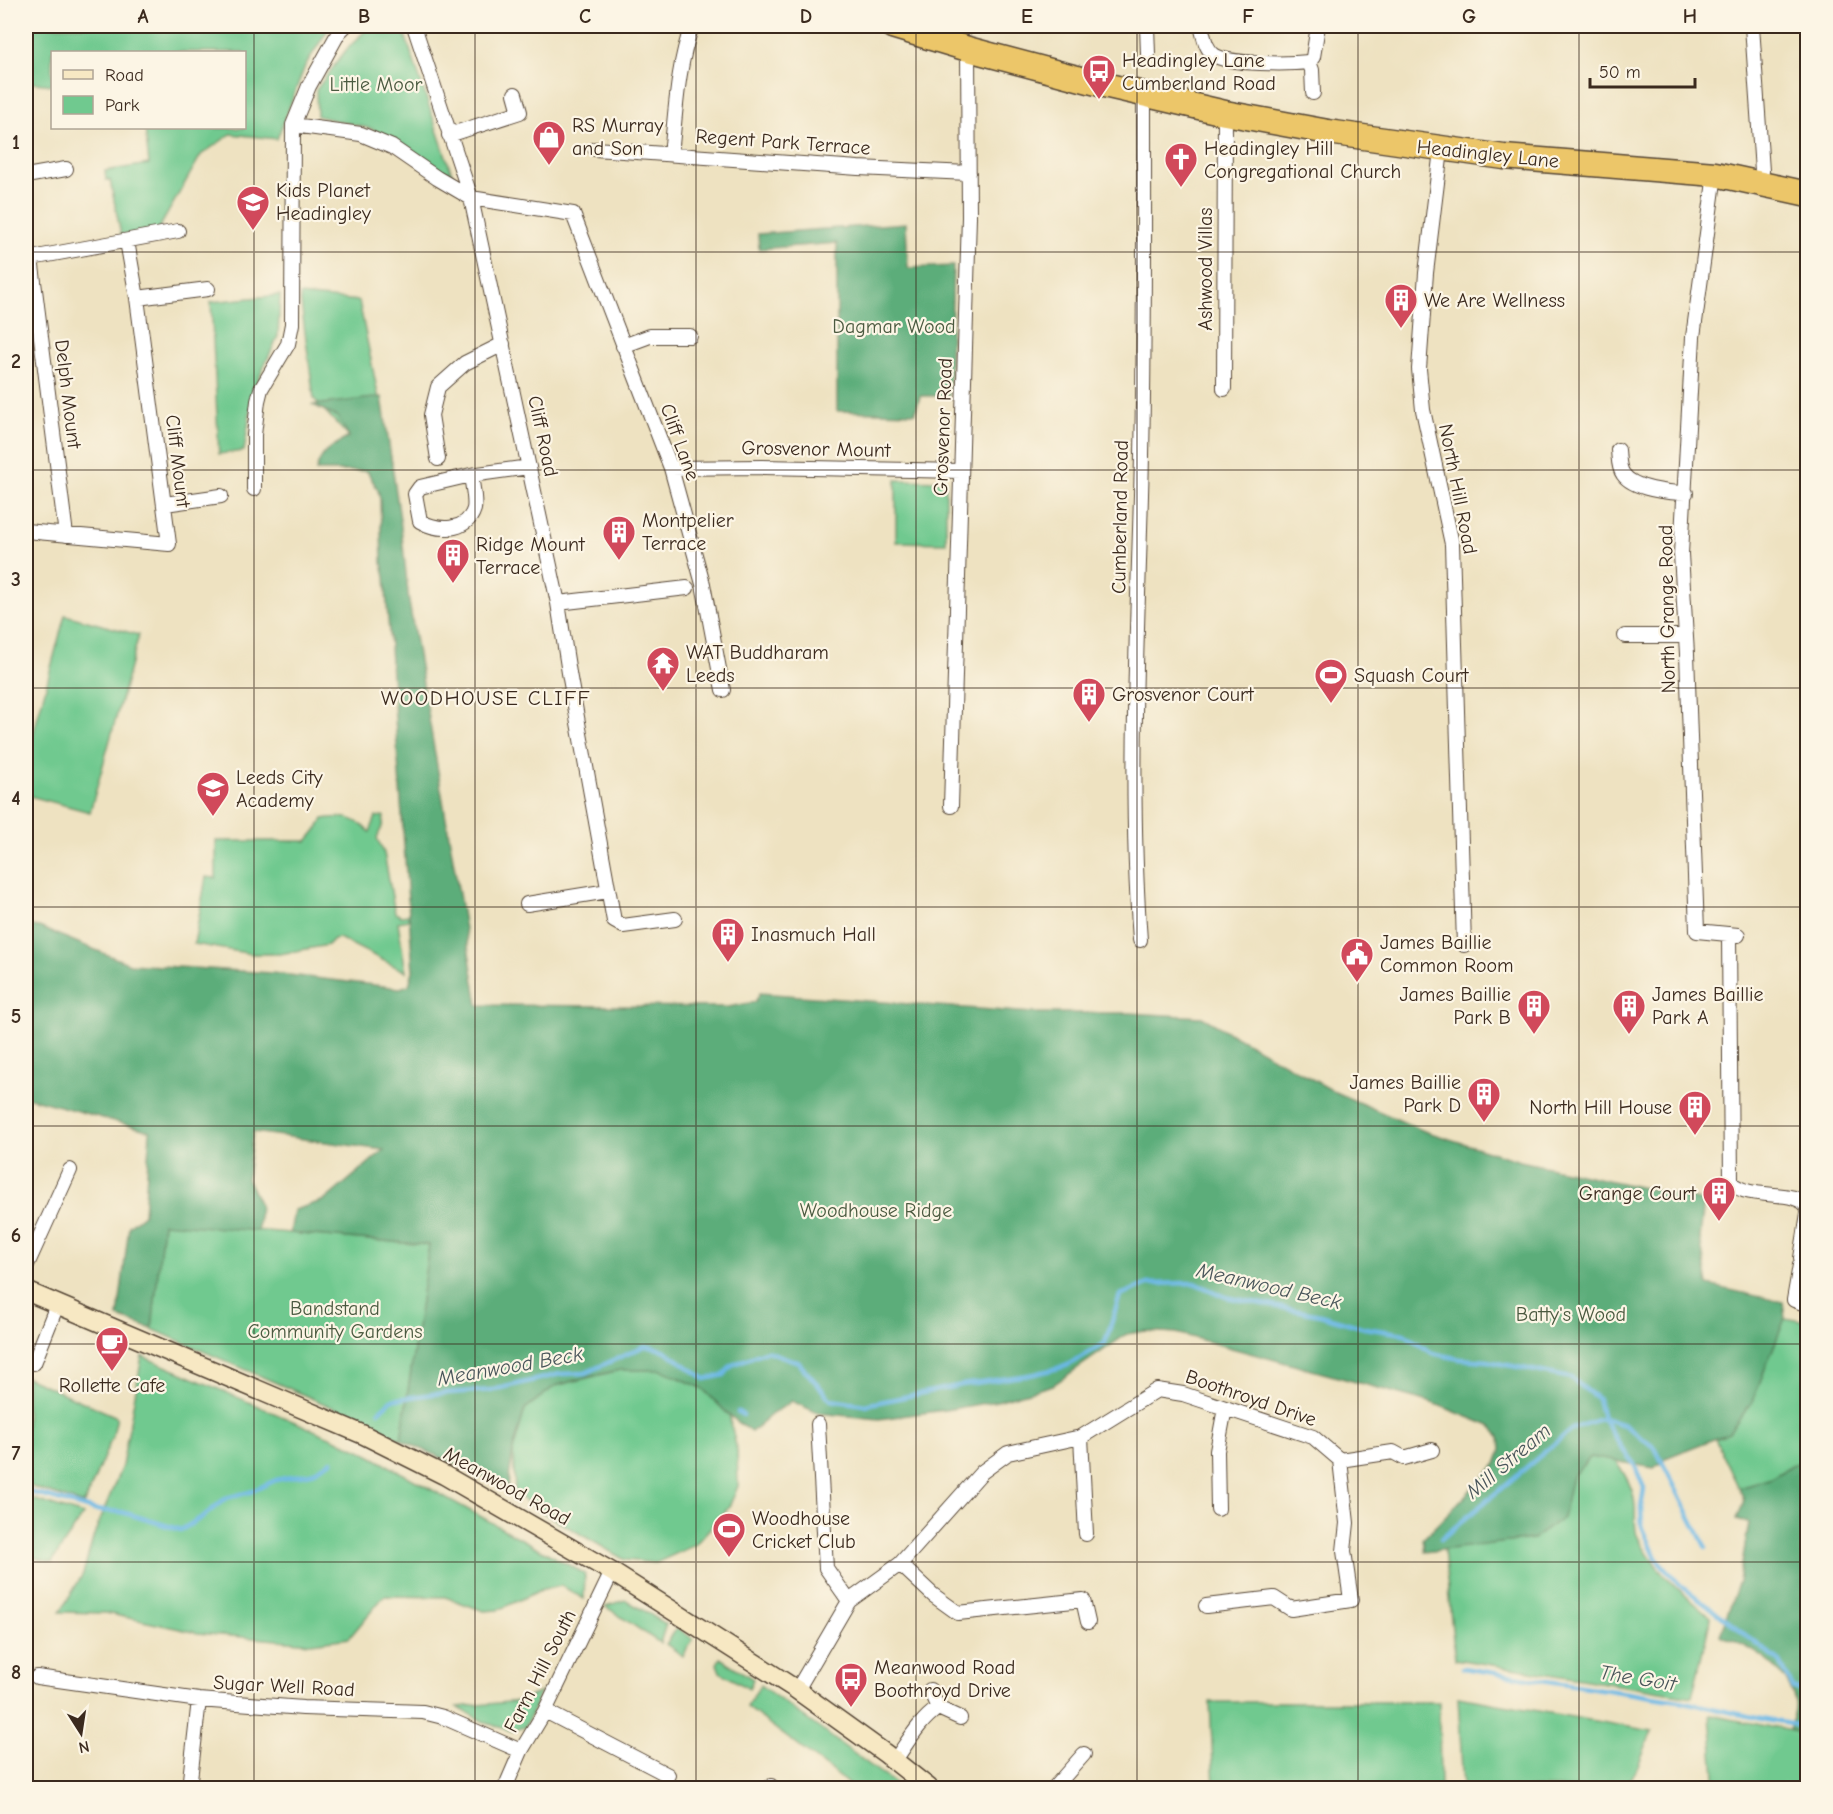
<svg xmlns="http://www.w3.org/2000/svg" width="1833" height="1814" viewBox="0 0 1833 1814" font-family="'Comic Neue',sans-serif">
  <rect width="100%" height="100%" fill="#fcf5e5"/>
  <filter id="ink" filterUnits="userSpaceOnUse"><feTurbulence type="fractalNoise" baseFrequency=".0167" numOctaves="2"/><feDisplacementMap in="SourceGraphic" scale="12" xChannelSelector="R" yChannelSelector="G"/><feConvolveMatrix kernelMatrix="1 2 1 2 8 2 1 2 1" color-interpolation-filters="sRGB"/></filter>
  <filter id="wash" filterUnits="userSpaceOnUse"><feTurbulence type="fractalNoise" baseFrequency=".008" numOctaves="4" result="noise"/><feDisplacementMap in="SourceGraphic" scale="24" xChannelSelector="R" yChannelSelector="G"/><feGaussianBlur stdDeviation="1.35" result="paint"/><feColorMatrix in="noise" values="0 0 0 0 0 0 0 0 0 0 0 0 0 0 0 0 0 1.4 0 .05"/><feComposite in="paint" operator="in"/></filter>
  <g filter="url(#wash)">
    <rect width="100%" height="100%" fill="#eee2c1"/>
    <path fill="#70c98f" stroke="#567a56" stroke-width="1.5" d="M26 26H330L305 66 277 139 231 134 201 155 158 230 121 235 110 180H106L105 171 149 164 145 128H244V52H52V85L26 82Z
      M370 26H402L453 177 372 129 317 116 316 90 346 50Z
      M280 295 278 336 254 389 244 451 219 454 211 302Z
      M300 295 359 301 392 463 349 437 314 399Z
      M896 480 946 481V543L896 542Z
      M65 615 139 635 90 812 26 795V761Z
      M384 816 383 824 377 838 384 853 395 913 401 916 408 915 409 920 398 922 406 972 339 938 334 939 328 945 280 954H252L194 944 206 877 216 878V841H307L318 828 323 819C345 816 353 816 370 832L376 817Z
      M163 1222 429 1245 401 1440 371 1424 152 1329Z
      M1785 1318 1807 1322V1457L1772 1478 1739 1488 1715 1439 1729 1433 1752 1402Z
      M142 1356 360 1450 585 1574 584 1599 562 1586 543 1589 498 1610 484 1611 445 1597 384 1596 349 1638 311 1643 198 1633 106 1613 60 1612 83 1574 94 1535 122 1466Z
      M620 1370H662L702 1388 729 1415 737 1450 738 1486 729 1507 695 1545 656 1563 625 1560 539 1510 515 1493 513 1450 525 1409 555 1386Z
      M26 1377 117 1417 113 1435 84 1504 26 1485Z
      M1591 1457 1616 1461C1626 1476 1634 1489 1635 1507 1636 1516 1634 1527 1637 1535 1653 1570 1682 1593 1711 1617L1692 1697 1455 1659 1444 1549 1533 1539 1562 1518 1572 1476Z
      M26 1497 83 1515 52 1562 26 1556Z
      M626 1600 666 1624 660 1643 605 1606Z
      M677 1628 693 1639 683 1656 666 1644Z
      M720 1658 753 1679 749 1689 720 1672 717 1664Z
      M760 1685 901 1788H852L841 1778 747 1707Z
      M541 1692 525 1727 512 1731 486 1723 457 1707 519 1701Z
      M1458 1697 1652 1731 1637 1768 1624 1788H1463Z
      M1210 1702H1439L1440 1788H1214Z
      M1710 1715 1807 1734V1788H1716Z"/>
    <path fill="#5cad7a" stroke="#4c6c4c" stroke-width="1.5" d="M906 223 908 268 953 266 949 396H920L915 413 837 411V243L759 249 758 234Z
      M382 397 401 526 409 602 478 1005 728 1007 755 1002 760 993 1033 1013H1129L1202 1017 1335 1092 1424 1131 1520 1161 1704 1201 1700 1238 1708 1285 1783 1302 1785 1318 1752 1402 1729 1433 1668 1457 1654 1468 1591 1457 1572 1476 1563 1518 1533 1539 1425 1552 1423 1539 1496 1464 1501 1450 1500 1436 1490 1426 1433 1403 1176 1333 1145 1331 1127 1334 1053 1385 997 1401 945 1410 879 1419 818 1413 792 1401 772 1414 751 1432 729 1415 702 1388 662 1370H620L583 1378 555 1386 525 1409 513 1450 508 1487 401 1440 429 1245 290 1233 294 1210 325 1200 384 1150 253 1132 247 1178 260 1205 258 1231 163 1223 152 1329 118 1317 129 1226 144 1214 150 1131 26 1097V925L39 927 130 964 272 973 400 988 409 985 413 971 385 577 382 563 380 499 378 490 367 471H316C321 450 332 447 349 437L338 417 313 405Z
      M1807 1457V1734L1789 1730C1791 1722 1797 1710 1795 1702 1787 1666 1751 1647 1720 1635L1739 1581 1749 1523 1737 1519 1744 1501 1739 1488 1772 1478Z"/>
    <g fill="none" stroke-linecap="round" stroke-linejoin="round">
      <path stroke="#6bb8e5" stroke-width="4.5" d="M379 1411 391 1400 433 1394 493 1390 560 1374 585 1373 645 1346 664 1350 705 1379 724 1375 732 1365 767 1351 798 1362 831 1400 865 1405 962 1385 1035 1374 1066 1366 1105 1343 1120 1295 1148 1284 1194 1283 1226 1297 1320 1315 1365 1328 1404 1334 1432 1353 1460 1359 1488 1361 1571 1378 1598 1399 1603 1418 1623 1450 1634 1464 1644 1488 1641 1508 1642 1526 1656 1558 1680 1585 1706 1604 1780 1662 1793 1688 1808 1694
        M738 1412 743 1415
        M26 1491 94 1510 122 1512 181 1530 204 1516 226 1498 250 1492 276 1480 311 1473 332 1461
        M1441 1539 1572 1429 1603 1418 1624 1425 1655 1448 1706 1548
        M1463 1668 1679 1701 1767 1720 1808 1727"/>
    </g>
  </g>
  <g filter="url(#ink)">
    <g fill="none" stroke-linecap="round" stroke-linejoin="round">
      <defs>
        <path id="street" d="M414 26 471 198 558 603 569 673 614 921 623 926 675 919
          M1147 26 1148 54
          M1201 26C1204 36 1205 48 1214 55 1229 65 1290 64 1309 62L1313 57 1318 26
          M1752 26 1762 171 1760 184
          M1309 62 1312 70 1313 93
          M293 125 361 134 392 147 437 178 471 198 573 214 671 468 703 584 723 690
          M449 135 520 112 515 94
          M595 149 858 168 969 173
          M1441 150 1426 273 1419 369 1423 410 1452 544 1464 945
          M671 154C676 111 677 67 692 26
          M1715 174 1693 337 1681 554 1687 654 1697 931 1738 935
          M26 176 66 169
          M31 258 66 535
          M26 259 178 231
          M137 298 208 289
          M623 346 650 336H690
          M1224 389 1225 113
          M1618 450C1619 458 1618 467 1623 474 1633 489 1669 493 1686 493
          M438 459 431 415 438 387 465 363 503 344
          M671 468 762 467 961 471
          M471 475C472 485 476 500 474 509 467 533 437 531 420 521L415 494 420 487 471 475 529 467
          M254 489V435L258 401 261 389 288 344 292 324 293 125 309 86 339 32 345 26
          M165 504 221 496
          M26 531 169 544 137 298 127 241
          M558 603 687 588
          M1625 636H1686
          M951 806 969 217 968 49
          M527 904 608 891
          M1729 934 1731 1183C1752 1202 1797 1187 1808 1208
          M1140 940C1129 792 1137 643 1141 495 1145 362 1144 228 1144 95
          M1801 1258 1808 1213
          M1800 1265 1794 1300 1808 1305
          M26 1267 70 1170
          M34 1363 57 1305
          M818 1424 826 1568 849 1601
          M1081 1437 1086 1534
          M1340 1460 1393 1452 1404 1458 1432 1450
          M1218 1509 1217 1451 1225 1408
          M900 1564 933 1595 958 1613 1083 1600 1088 1622
          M37 1677 199 1700 303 1708 423 1712 443 1717 521 1751
          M797 1690 849 1601 900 1564 982 1472 1008 1453 1081 1437 1157 1390 1183 1394 1313 1437 1340 1460 1347 1523 1344 1551 1351 1600 1291 1609 1274 1598 1206 1606
          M930 1690 938 1708
          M545 1711 668 1775
          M895 1760C908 1742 919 1721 938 1708L960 1718
          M189 1788 199 1700
          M505 1788 521 1751 545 1711 612 1572
          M770 1788 771 1786
          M1054 1788 1084 1754"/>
        <path id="secondary" d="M26 1291 364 1435 444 1475 612 1572 725 1644 797 1690 886 1754 929 1788"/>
        <path id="highway" d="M892 26 968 49 1100 84 1225 113 1328 132 1504 157 1715 174 1808 194"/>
      </defs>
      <use href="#street" stroke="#564636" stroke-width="16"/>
      <use href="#secondary" stroke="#564636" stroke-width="21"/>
      <use href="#highway" stroke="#564636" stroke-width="27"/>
      <use href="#street" stroke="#fff" stroke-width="14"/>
      <use href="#secondary" stroke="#f7e8c3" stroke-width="18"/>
      <use href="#highway" stroke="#ecc669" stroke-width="24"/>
    </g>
  </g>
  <path fill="none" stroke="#3b2a1e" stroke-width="1.5" stroke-opacity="0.55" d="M254 26V1788M475 26V1788M696 26V1788M916 26V1788M1137 26V1788M1358 26V1788M1579 26V1788M26 252H1808M26 470H1808M26 688H1808M26 907H1808M26 1126H1808M26 1344H1808M26 1562H1808"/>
  <defs>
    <symbol id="bus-pin" viewBox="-11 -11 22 30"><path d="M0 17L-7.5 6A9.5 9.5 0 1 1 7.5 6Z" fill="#d1495b" stroke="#fcf5e5"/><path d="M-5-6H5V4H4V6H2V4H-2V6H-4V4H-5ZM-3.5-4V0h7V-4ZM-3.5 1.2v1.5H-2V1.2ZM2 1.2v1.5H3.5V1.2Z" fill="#fff"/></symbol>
    <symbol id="shop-pin" viewBox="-11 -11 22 30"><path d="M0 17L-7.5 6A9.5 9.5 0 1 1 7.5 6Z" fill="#d1495b" stroke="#fcf5e5"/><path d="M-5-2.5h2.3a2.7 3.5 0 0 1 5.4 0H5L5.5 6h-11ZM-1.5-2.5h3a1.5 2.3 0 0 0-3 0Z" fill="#fff"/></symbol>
    <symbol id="church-pin" viewBox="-11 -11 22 30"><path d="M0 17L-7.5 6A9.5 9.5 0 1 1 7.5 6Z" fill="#d1495b" stroke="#fcf5e5"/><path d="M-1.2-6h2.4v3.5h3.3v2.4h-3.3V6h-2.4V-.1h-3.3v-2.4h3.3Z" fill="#fff"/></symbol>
    <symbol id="school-pin" viewBox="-11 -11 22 30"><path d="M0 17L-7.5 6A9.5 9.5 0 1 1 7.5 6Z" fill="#d1495b" stroke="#fcf5e5"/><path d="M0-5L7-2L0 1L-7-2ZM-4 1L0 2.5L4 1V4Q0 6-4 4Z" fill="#fff"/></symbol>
    <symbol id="building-pin" viewBox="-11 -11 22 30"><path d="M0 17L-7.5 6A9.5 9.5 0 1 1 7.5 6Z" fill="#d1495b" stroke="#fcf5e5"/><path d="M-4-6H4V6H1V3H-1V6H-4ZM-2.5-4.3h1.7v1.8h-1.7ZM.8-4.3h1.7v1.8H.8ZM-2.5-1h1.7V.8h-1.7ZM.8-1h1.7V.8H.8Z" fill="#fff"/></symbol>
    <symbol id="temple-pin" viewBox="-11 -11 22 30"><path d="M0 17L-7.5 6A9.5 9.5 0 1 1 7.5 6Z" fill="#d1495b" stroke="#fcf5e5"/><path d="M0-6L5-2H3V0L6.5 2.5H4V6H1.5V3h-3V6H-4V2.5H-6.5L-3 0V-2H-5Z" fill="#fff"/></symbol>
    <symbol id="stadium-pin" viewBox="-11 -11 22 30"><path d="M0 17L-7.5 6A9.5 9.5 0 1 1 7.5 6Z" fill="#d1495b" stroke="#fcf5e5"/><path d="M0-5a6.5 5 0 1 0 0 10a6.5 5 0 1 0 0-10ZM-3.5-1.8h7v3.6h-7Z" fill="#fff"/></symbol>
    <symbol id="civic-pin" viewBox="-11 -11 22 30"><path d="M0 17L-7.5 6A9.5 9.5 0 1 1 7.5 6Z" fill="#d1495b" stroke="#fcf5e5"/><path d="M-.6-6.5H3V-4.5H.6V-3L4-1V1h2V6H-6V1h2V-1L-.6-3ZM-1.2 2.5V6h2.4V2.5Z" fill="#fff"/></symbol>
    <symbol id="cafe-pin" viewBox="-11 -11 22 30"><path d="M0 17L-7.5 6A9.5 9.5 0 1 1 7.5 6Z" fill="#d1495b" stroke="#fcf5e5"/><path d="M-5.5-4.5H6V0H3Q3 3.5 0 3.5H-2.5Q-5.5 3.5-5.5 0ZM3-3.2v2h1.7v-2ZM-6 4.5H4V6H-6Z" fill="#fff"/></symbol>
  </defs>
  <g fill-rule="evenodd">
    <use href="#bus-pin" x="1080" y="52" width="38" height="52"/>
    <use href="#shop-pin" x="530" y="118" width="38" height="52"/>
    <use href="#church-pin" x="1162" y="140" width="38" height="52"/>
    <use href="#school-pin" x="234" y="183" width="38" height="52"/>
    <use href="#building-pin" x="1382" y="281" width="38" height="52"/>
    <use href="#building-pin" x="600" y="513" width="38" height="52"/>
    <use href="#building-pin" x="434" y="536" width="38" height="52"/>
    <use href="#temple-pin" x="644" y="644" width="38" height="52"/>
    <use href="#stadium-pin" x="1312" y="656" width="38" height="52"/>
    <use href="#building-pin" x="1070" y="675" width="38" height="52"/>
    <use href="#school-pin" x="194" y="769" width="38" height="52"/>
    <use href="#building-pin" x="709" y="915" width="38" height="52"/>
    <use href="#civic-pin" x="1338" y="935" width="38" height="52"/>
    <use href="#building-pin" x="1515" y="987" width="38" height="52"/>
    <use href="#building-pin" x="1610" y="987" width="38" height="52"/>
    <use href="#building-pin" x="1465" y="1075" width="38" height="52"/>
    <use href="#building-pin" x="1676" y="1088" width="38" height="52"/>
    <use href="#building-pin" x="1700" y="1174" width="38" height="52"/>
    <use href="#cafe-pin" x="93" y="1324" width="38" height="52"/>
    <use href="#stadium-pin" x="710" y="1510" width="38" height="52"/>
    <use href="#bus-pin" x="832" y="1660" width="38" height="52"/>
  </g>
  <g text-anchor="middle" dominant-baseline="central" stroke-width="4.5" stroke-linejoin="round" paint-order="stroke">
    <g font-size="20" fill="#3b2a1e" stroke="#fcf5e5" text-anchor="start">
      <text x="1122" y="60">Headingley Lane<tspan x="1122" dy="23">Cumberland Road</tspan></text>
      <text x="572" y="125">RS Murray<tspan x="572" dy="23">and Son</tspan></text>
      <text x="1204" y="148">Headingley Hill<tspan x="1204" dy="23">Congregational Church</tspan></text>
      <text x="276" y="190">Kids Planet<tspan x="276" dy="23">Headingley</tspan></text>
      <text x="1424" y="300">We Are Wellness</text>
      <text x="642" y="520">Montpelier<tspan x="642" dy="23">Terrace</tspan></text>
      <text x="476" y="544">Ridge Mount<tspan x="476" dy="23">Terrace</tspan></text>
      <text x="686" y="652">WAT Buddharam<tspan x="686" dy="23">Leeds</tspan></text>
      <text x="1354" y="675">Squash Court</text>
      <text x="1112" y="694">Grosvenor Court</text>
      <text x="236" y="777">Leeds City<tspan x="236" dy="23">Academy</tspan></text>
      <text x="751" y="934">Inasmuch Hall</text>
      <text x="1380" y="942">James Baillie<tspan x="1380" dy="23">Common Room</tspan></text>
      <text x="1511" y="994" text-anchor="end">James Baillie<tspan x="1511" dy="23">Park B</tspan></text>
      <text x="1652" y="994">James Baillie<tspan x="1652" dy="23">Park A</tspan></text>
      <text x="1461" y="1082" text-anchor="end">James Baillie<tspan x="1461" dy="23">Park D</tspan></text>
      <text x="1672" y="1107" text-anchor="end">North Hill House</text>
      <text x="1696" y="1193" text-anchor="end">Grange Court</text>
      <text x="112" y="1385" text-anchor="middle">Rollette Cafe</text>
      <text x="752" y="1518">Woodhouse<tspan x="752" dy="23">Cricket Club</tspan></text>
      <text x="874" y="1667">Meanwood Road<tspan x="874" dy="23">Boothroyd Drive</tspan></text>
    </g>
    <g font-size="20" fill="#4b5a40" stroke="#fcf5e5">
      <text x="376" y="84">Little Moor</text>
      <text x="894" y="326">Dagmar Wood</text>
      <text x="876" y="1210">Woodhouse Ridge</text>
      <text x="335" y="1308">Bandstand<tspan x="335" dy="23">Community Gardens</tspan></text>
      <text x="1571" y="1314">Batty's Wood</text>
    </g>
    <g font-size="20" fill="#3b2a1e" stroke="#fcf5e5">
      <text transform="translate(783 142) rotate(4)">Regent Park Terrace</text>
      <text transform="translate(1488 154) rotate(6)">Headingley Lane</text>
      <text transform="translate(1205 269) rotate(-90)">Ashwood Villas</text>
      <text transform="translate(68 394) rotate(83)">Delph Mount</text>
      <text transform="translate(943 427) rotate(-88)">Grosvenor Road</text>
      <text transform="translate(543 436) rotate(78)">Cliff Road</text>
      <text transform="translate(680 442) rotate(70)">Cliff Lane</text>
      <text transform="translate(816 449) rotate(1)">Grosvenor Mount</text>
      <text transform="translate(178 461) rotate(83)">Cliff Mount</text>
      <text transform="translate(1458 489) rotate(79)">North Hill Road</text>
      <text transform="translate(1120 517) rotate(-89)">Cumberland Road</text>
      <text transform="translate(1667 609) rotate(-91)">North Grange Road</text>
      <text transform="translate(1251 1398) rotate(19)">Boothroyd Drive</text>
      <text transform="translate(507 1486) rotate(29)">Meanwood Road</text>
      <text transform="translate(540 1671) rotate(-63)">Farm Hill South</text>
      <text transform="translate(284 1686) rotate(3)">Sugar Well Road</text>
    </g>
    <g font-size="21" letter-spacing="1.5" fill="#3b2a1e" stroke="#fcf5e5">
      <text x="486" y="698">WOODHOUSE CLIFF</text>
    </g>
    <g font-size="21" font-style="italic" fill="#49555a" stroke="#fcf5e5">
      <text transform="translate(1269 1286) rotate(13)">Meanwood Beck</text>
      <text transform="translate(510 1366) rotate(-10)">Meanwood Beck</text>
      <text transform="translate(1508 1461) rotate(-40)">Mill Stream</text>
      <text transform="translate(1638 1678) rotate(9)">The Goit</text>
    </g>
  </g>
  <rect width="1833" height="1814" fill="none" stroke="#fcf5e5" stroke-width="66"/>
  <rect x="51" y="51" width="195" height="78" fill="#fcf5e5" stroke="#afa495" stroke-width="1.5"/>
  <rect x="63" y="70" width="30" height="9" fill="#f7e8c3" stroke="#afa495" stroke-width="1.5"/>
  <text x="105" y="81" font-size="18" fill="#3b2a1e">Road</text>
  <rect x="63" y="96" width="30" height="18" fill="#70c98f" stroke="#afa495" stroke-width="1.5"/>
  <text x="105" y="111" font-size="18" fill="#3b2a1e">Park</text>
  <g transform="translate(81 1733) rotate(168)" stroke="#fcf5e5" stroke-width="4.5" paint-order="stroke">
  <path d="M0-4.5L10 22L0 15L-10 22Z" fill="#3b2a1e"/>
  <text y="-9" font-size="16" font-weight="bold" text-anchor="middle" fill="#3b2a1e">N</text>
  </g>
  <path d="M1590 78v9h105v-9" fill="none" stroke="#3b2a1e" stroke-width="3"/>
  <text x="1599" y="78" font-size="18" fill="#3b2a1e" stroke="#fcf5e5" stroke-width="4.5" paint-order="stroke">50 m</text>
  <rect x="33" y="33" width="1767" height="1748" fill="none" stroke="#3b2a1e" stroke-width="2"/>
  <g font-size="20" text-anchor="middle" font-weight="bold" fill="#3b2a1e">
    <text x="143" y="23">A</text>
    <text x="364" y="23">B</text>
    <text x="585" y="23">C</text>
    <text x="806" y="23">D</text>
    <text x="1027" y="23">E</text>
    <text x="1248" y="23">F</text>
    <text x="1469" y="23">G</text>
    <text x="1690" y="23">H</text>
    <text x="16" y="149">1</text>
    <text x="16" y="368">2</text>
    <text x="16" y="586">3</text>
    <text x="16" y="805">4</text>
    <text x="16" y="1023">5</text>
    <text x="16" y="1242">6</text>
    <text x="16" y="1460">7</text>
    <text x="16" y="1679">8</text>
  </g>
</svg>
